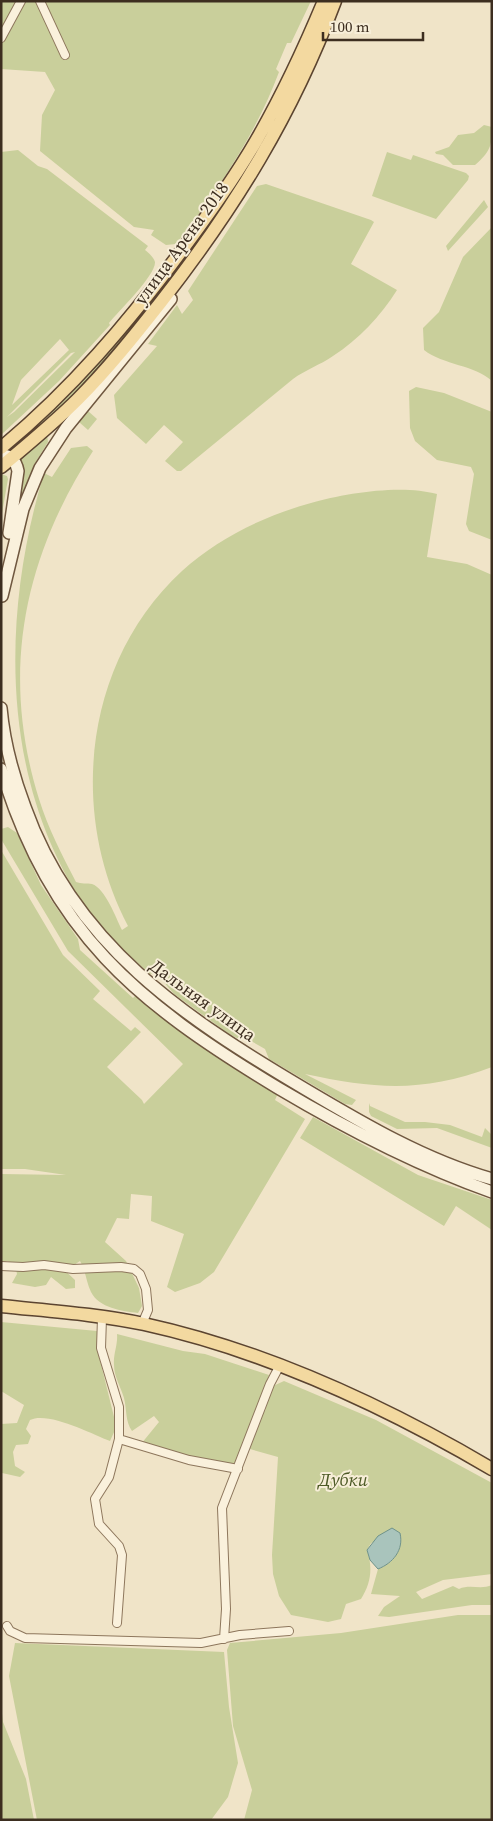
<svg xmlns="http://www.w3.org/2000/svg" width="493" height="1821" viewBox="0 0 493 1821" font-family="'Source Serif 4',serif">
  <rect width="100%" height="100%" fill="#f0e4c8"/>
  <path fill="#c9cf9b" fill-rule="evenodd" d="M1 1H311L291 43H287L276 69 279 72C256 134 217 192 176 244L166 245 151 235 154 230 134 227 40 151 42 115 55 90 45 72 1 69Z
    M484 125 492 127C492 146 490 152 475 165H453L443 155 436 154 435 152 449 147 458 135 474 133Z
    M18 150 38 166 47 169 148 246 145 250C149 253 154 258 155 262 156 275 118 312 109 323L110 325 59 381 1 435V152ZM60 339 69 350 12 405 21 380ZM75 352 14 412 7 417 71 353Z
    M387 152 411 160 413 155 466 173 469 176 468 180 436 219 372 196Z
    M266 184 371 220 374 222 351 264 397 290C380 317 359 339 333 356 320 365 305 370 293 379L181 471H177L165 461 183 442 164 425 146 444 117 418 114 395 157 346 148 344 177 305 182 314 193 300 188 291 257 186Z
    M484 200 488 207 448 251 446 246Z
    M492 227V381C475 365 443 365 424 350L423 328 439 312 463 257Z
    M165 281 170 284 84 388 25 441V437C76 388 123 338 165 281Z
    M416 387 444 393 492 412V540L469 531 466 524 474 474 471 467 437 460 415 441 410 428 409 391Z
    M88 411 97 419 88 430 79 422Z
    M47 435 48 442 34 465 18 504V459Z
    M87 446 93 451C23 559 0 674 39 799 48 828 62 855 76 882 81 884 87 883 92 884 105 888 116 918 122 930L128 926C68 812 84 661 182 571 218 538 264 516 311 503 345 493 402 484 437 494L427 557 467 564 492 575V1067C422 1093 376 1089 305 1074L356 1100 352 1105 345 1104 269 1059 265 1049 244 1037 237 1038 229 1034 174 994 156 973 149 974C130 955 107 937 91 915 0 788 0 619 44 473L52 477 71 448Z
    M1 474 7 476 8 479 1 519Z
    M8 827 17 833 41 885 78 939 80 950 133 998 136 995 279 1091 275 1100 305 1119 214 1272 200 1283 175 1292 167 1287 184 1234 151 1221 152 1196 131 1194 129 1219 117 1218 105 1242 126 1261 139 1288 142 1306 138 1313C122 1311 99 1308 91 1292 86 1282 86 1271 80 1261L74 1265 57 1263 75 1280V1288L66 1289 51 1277 46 1285 35 1287 12 1283 17 1274 15 1264 7 1261 1 1263V1174L66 1175 25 1169H1V850L63 955 100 991 93 999 131 1031 135 1027 141 1032 107 1067 142 1100 144 1104 183 1064 68 951 1 839V829Z
    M81 918C125 969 172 1013 228 1049L227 1052 135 983 78 920Z
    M369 1103 370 1106 405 1122H425L450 1125 482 1137 485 1128 492 1135V1148L437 1128 397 1129 371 1116 369 1112Z
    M313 1117 418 1175 492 1200V1230L456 1206 444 1226 300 1138Z
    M1 1322 97 1331 98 1352 115 1421V1430L110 1441C92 1434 48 1411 30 1420L26 1429 31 1436 28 1444 16 1445 13 1452 15 1466 25 1472 20 1477 2 1473 1 1424 17 1423 24 1405 1 1391Z
    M117 1334 183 1351 205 1354 269 1375 260 1412 265 1411 271 1387 284 1381 376 1420 492 1483V1574L443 1580 416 1592 422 1599 453 1586 459 1589C470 1584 481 1590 492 1585V1605H472L389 1617 378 1616 384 1607 400 1596 371 1594 378 1569C393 1563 404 1550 400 1533L371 1543 367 1550C373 1568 371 1583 361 1599L346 1604 341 1619 328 1622 291 1615 279 1596 273 1574 272 1555 278 1457 243 1447 236 1466 201 1461 141 1444 159 1422 154 1416 132 1431C125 1421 127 1410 124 1398 121 1387 114 1377 114 1365 113 1354 118 1345 117 1334Z
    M458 1615H492V1820H244L252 1790 233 1726 227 1650 230 1643 341 1633Z
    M15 1643 224 1652 229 1707 238 1763 228 1797 211 1820H37L9 1676Z
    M1 1705 3 1722 26 1779 34 1820H1Z"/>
  <path fill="#a9c4bc" stroke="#6f938a" d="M392 1528 400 1533C404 1550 393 1563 378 1569L370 1560 367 1550 378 1536Z"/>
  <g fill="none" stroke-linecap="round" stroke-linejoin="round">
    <defs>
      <path id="street" d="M40 1 65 55
        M1 38 21 1
        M1 1266 23 1267 44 1265 73 1269 121 1267 134 1269 140 1274 146 1289 148 1310 142 1324
        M102 1318 101 1348 119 1407V1439L109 1477 95 1499 99 1524 119 1546 122 1555 117 1623
        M119 1439 189 1460 238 1469
        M7 1626 10 1631 25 1638 201 1643 240 1635 289 1631
        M224 1639 226 1609 222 1508 270 1384 280 1365"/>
      <path id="secondary" d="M1 455C11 455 16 461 18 471L9 533
        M2 596 23 509 40 468 66 428 171 299
        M1 708C4 742 13 775 25 807 74 945 185 1018 305 1089 364 1124 425 1160 492 1179
        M1 769C52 934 136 1002 278 1088 347 1129 416 1165 492 1192"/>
      <path id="primary" d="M1 448C71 390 128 323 182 250 208 215 234 179 256 141 282 96 304 49 324 1
        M1 467C27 445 54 423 78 399 108 369 135 335 161 302 236 206 292 115 335 1
        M1 1306C49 1311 97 1314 144 1324 267 1351 383 1405 492 1469"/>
    </defs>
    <use href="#street" stroke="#8d765c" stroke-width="10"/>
    <use href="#secondary" stroke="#6f573f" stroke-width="14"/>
    <use href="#primary" stroke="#5b4430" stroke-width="15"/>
    <use href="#street" stroke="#faf1dc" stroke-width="8"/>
    <use href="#secondary" stroke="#faf1dc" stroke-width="11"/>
    <use href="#primary" stroke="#f3d9a0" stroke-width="12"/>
  </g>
  <g text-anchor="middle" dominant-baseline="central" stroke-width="4" stroke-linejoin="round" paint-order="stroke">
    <g font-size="18" fill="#3d2e20" stroke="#f7eed8">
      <text transform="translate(181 243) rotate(-54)">улица Арена 2018</text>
      <text transform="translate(203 1000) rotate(36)">Дальняя улица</text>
    </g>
    <g font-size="18" font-style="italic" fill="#4d5a26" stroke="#f7eed8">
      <text x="343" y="1479">Дубки</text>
    </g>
  </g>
  <rect width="493" height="1821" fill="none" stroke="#3d2e20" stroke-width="5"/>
  <path d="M323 32v8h100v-8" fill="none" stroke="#3d2e20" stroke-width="2.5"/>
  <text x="330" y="32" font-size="15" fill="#3d2e20" stroke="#f7eed8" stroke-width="4" paint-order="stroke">100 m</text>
</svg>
